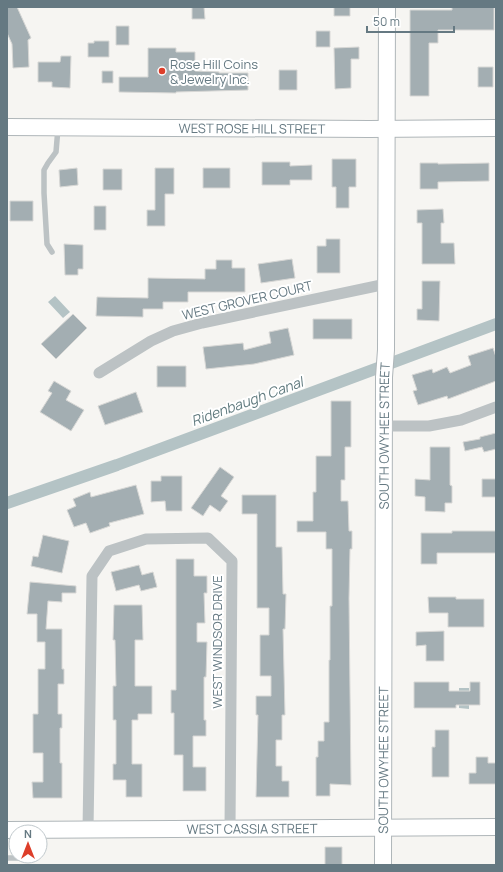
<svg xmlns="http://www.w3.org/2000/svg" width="503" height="872" viewBox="0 0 503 872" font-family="Manrope,sans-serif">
  <rect width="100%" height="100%" fill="#f6f5f2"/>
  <path fill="#b4c3c5" d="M55 296 70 312 63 318 48 302Z
    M459 688H469V709L459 708Z"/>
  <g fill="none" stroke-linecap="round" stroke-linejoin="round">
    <path stroke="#b4c3c5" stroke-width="12" d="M7 503 117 465 496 324"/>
  </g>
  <path fill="#a3aeb2" stroke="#d7d7d5" d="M7 7H17L31 38 28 40 29 67 13 68 12 44 7 33Z
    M192 7H204L205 19H192Z
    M334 7H350V16H334Z
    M452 7H494V30H438V43H429V96H410V10H452Z
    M116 26H129V45H116Z
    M316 31H330V47H316Z
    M94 41H109V57H88V43H94Z
    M359 47V59H351V88L335 89 334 48Z
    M148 48H176V52H195V71L219 72V73H248V90L176 92V93L119 92V77H148Z
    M61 56H71L70 88 52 87V82H38V62H60Z
    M478 67H493V87H478Z
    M279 70H297V90H279Z
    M102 71H113V83H102Z
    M332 159H356V187H349V208H336V187H332Z
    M262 162H290V166L312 165V180H290V185H262Z
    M420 163H438V164L489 163V181L438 182V189H420Z
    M77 168 78 185 60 187 59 170Z
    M155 168H174V194H165V226H147V210H155Z
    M203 168H230V188H203Z
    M103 169H122V190H103Z
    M10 201H33V221H10Z
    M94 206H106V230H94Z
    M443 209 444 223H441V243H454L455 264H422V223H417V210Z
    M326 239H340V273H317V246H326Z
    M64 244 83 245V269H78V275H65Z
    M292 259 295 278 261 283 258 264Z
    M216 260H232V268H245V292H188V302H163V309H143V317L96 316 97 297 148 298V278L205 279V269H216Z
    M422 281H440L439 321 417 320V309H422Z
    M73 314 87 328 56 359 41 344Z
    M313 319H352V339H313Z
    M288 328 294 355 254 364 206 369 203 347 243 343 244 350 271 343 269 332Z
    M493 348 496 357V381L448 399 447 396 418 405 413 391 417 390 412 375 432 369 433 373 447 367 450 373 471 365 468 356Z
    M157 366H186V387H157Z
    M54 381 71 391 66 400 84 410 71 431 40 412 52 393 48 391Z
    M136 392 143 412 105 425 98 406Z
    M331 401H351V447H345V480H341V501H348L349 531H352V549H350L349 598 351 785 330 784V796H316V757H318V741H324V722H329V660H330V606H332V549H326V532H297V521H313V492H316V456H331Z
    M496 433V449L484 452 482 447 465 451 463 442 480 439V437Z
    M430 447H450V485L452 486V503H445V512L425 511V497L415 496V479L430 480Z
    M220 467 234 477 221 496 228 501 220 512 210 505 203 516 191 508Z
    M161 476H182V511H166L165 501 151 502V481H161Z
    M482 479H496V497H482Z
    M136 485 144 514 109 523 110 526 90 533 86 523 74 527 67 510 76 506 73 499 90 492 91 497Z
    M242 495H276V547H282L283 594H286L285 629H283L285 715H282V740H276V766H282V781H289V797H256L258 715H256V696H271V676H260V635H269V608H257V514H242Z
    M452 531H496V553H437V564H421V533H452Z
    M43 535 69 541 62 573 31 566 33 556 38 557Z
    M176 559H194V576H207V593H204L205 623H197V642H207L206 677H204V720H206V736H193V767H206V791H183V755H174V713H171V690H176Z
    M139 565 142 575 153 572 157 587 141 591 139 585 116 591 111 572Z
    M30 582 76 586V593H62V602L48 601 46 629H62V669H64V684H58V714H62V728H60V763H62V798H33L32 782H43V753H33V714H38V669H45V642H37V614H27Z
    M428 597H456V599H484V627H448V613H429Z
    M114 605H142L143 640H135V686H152V714H138V720H132V764H142V797H126V780H113V764H116V720H113V686H116L115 640H113Z
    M444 631V661H426V645L416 646V632Z
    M414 682H449V691H470V682H480V705H456V708H414Z
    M435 730H449V777H432V747H435Z
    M476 757H488V763H496V784H469V773H476Z
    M325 847H342V865H325Z"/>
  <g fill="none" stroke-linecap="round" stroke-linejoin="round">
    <defs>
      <g id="secondary">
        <path id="s1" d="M7 127 369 129 496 128"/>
        <path id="s2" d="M7 830 496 827"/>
        <path id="s3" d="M383 865 384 377 386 350 387 7"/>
      </g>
    </defs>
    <use href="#secondary" stroke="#afb6b9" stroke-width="18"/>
    <path stroke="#bcc2c4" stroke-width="5.5" d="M52 252 47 244 44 193V170L48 163 56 152 58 128
      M7 858H25"/>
    <path stroke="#bcc2c4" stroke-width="11" d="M99 373 151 341 173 331 202 323 386 284
      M384 426H429L461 420 496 407
      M88 830 92 576 109 551 146 539 208 538 232 561 230 829"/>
    <use href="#secondary" stroke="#fff" stroke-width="16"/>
  </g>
  <circle fill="#dd3e2a" stroke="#fff" stroke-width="1.5" cx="162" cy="71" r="4"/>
  <g text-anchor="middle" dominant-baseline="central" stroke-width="4" stroke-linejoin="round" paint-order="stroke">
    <g font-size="13" fill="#657982" stroke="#fff" text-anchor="start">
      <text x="170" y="64">Rose Hill Coins<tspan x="170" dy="15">&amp; Jewelry Inc.</tspan></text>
    </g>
    <g font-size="13" fill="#657982" stroke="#fff">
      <text stroke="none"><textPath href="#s1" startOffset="245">WEST ROSE HILL STREET</textPath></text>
      <text transform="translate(247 300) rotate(-13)">WEST GROVER COURT</text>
      <text stroke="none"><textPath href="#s3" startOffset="429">SOUTH OWYHEE STREET</textPath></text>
      <text transform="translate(217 642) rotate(-90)">WEST WINDSOR DRIVE</text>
      <text stroke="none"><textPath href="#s3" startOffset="105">SOUTH OWYHEE STREET</textPath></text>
      <text stroke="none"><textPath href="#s2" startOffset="245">WEST CASSIA STREET</textPath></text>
    </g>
    <g font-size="14" font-style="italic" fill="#617b7f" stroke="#fff">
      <text transform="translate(247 401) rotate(-20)">Ridenbaugh Canal</text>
    </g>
  </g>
  <rect width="503" height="872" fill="none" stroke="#657982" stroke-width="16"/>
  <g transform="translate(28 844)"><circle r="19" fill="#ffffff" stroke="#c1c9cd"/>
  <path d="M0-3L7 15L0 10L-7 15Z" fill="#dd3e2a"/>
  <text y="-6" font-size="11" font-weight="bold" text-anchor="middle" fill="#657982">N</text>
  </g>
  <path d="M367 26v6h87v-6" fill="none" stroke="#657982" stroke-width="2"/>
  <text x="373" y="26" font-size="12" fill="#657982" stroke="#ffffff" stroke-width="3" paint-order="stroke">50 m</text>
</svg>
